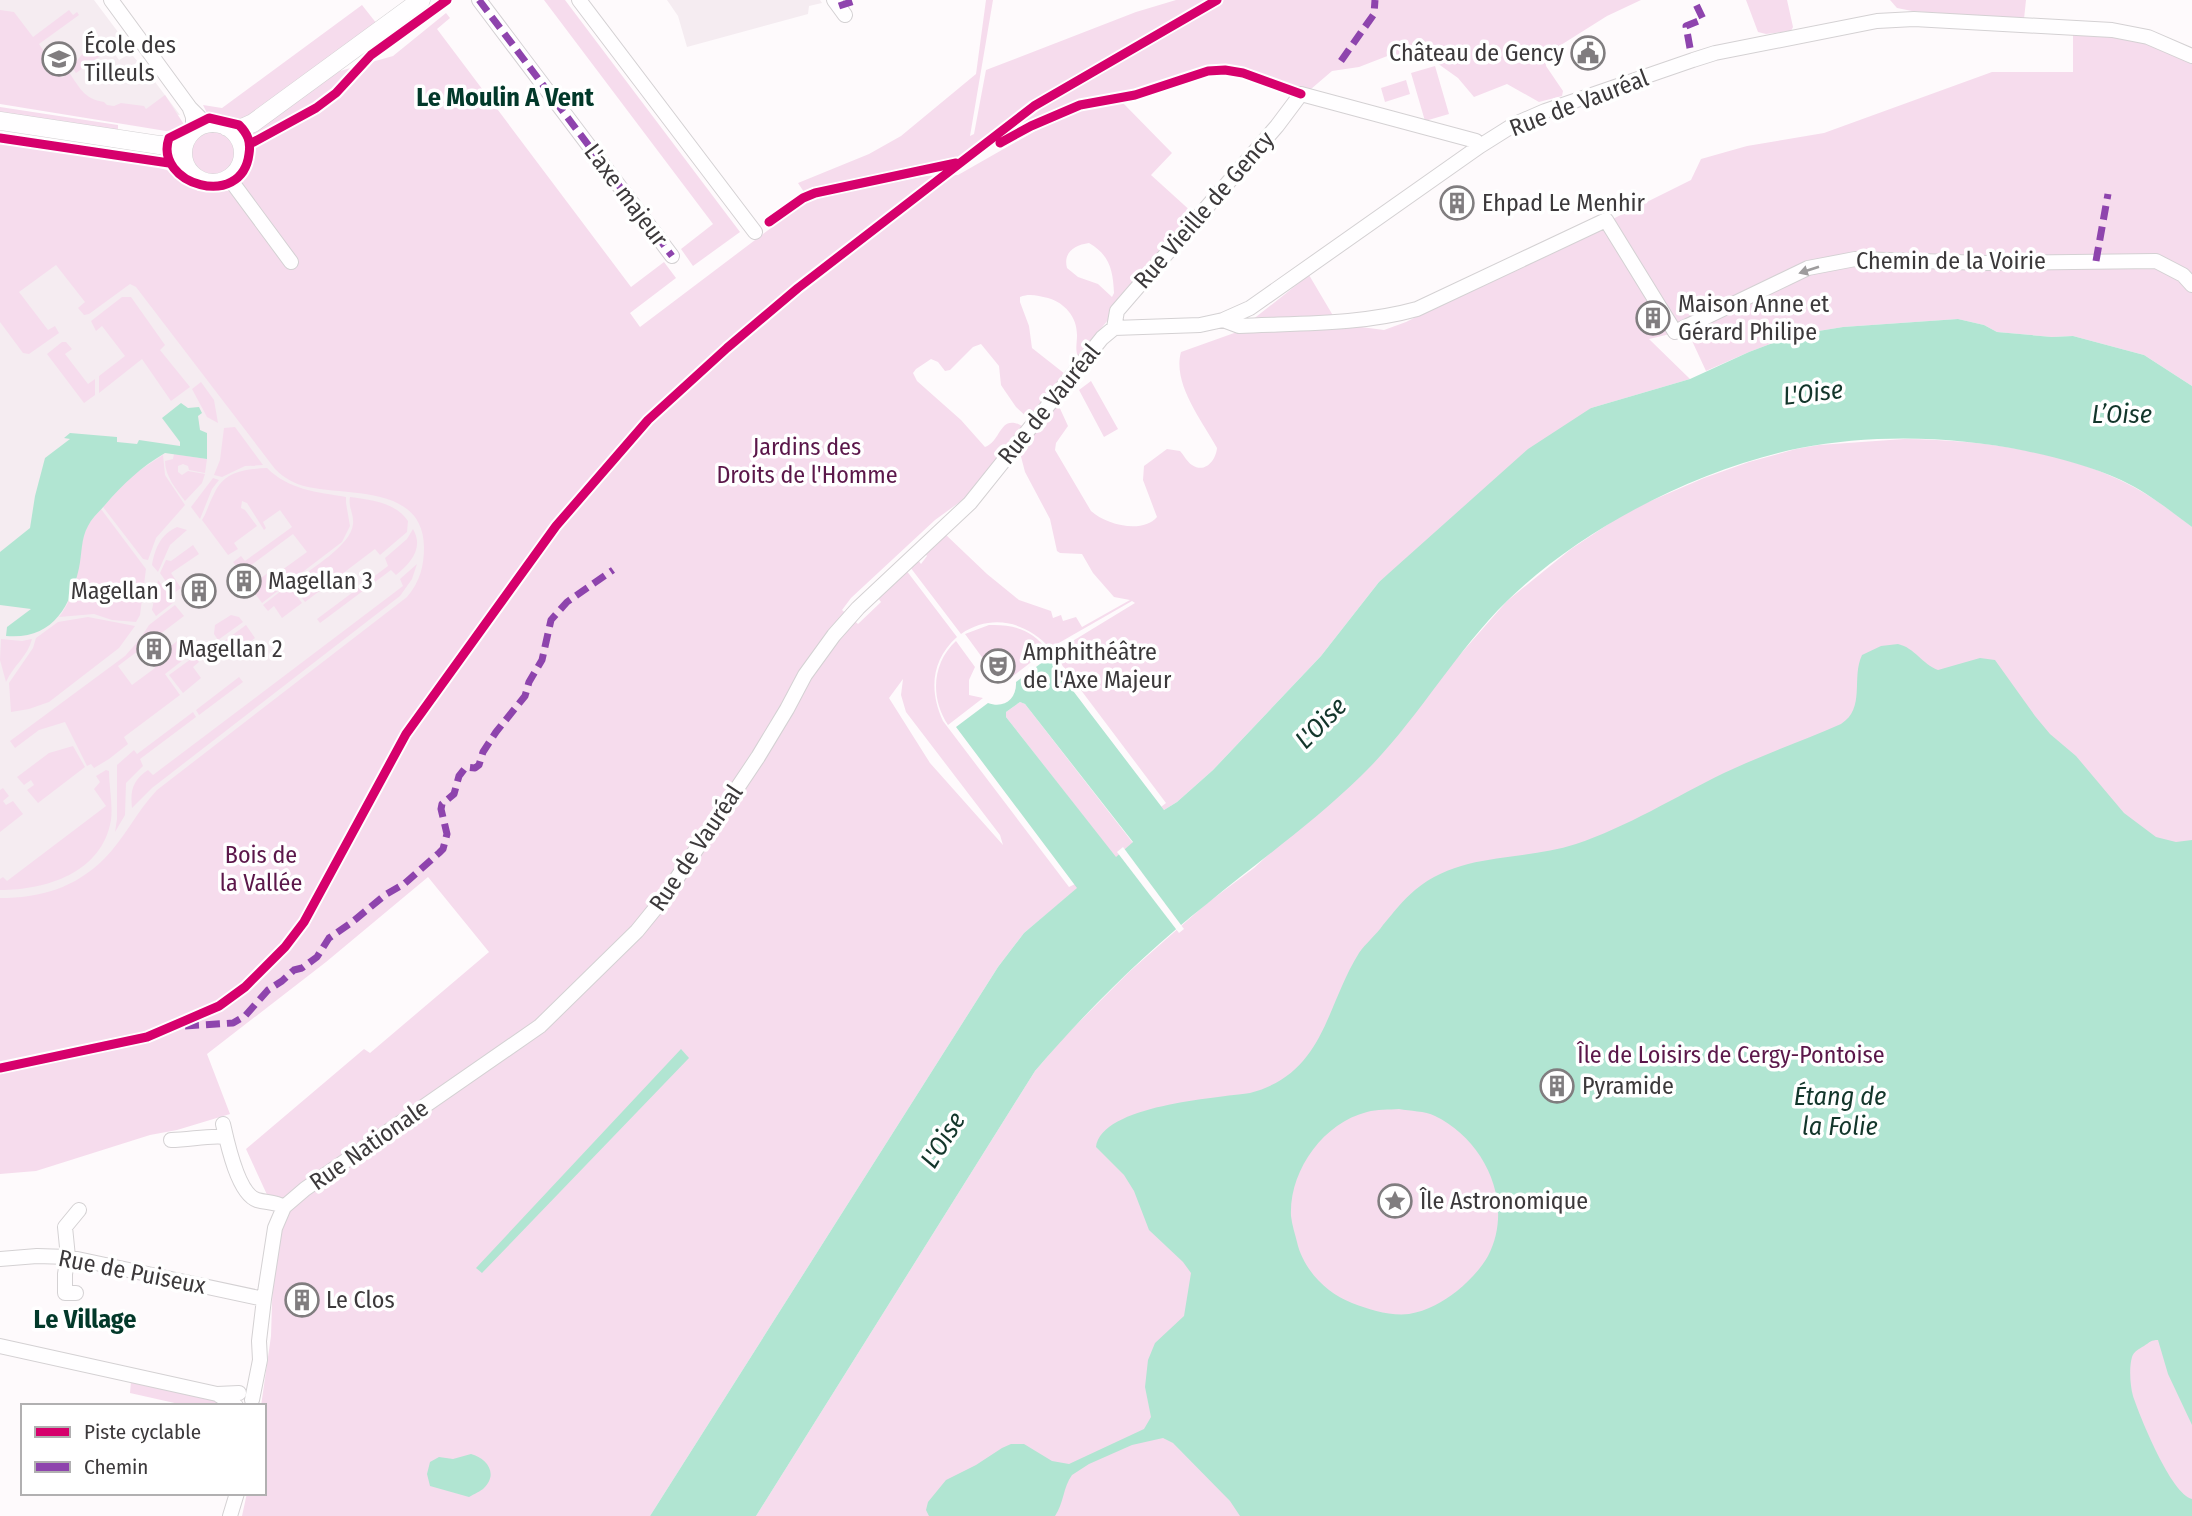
<svg xmlns="http://www.w3.org/2000/svg" width="2192" height="1516" viewBox="0 0 2192 1516" font-family="'Fira Sans Condensed',sans-serif">
  <rect width="100%" height="100%" fill="#fefafc"/>
  <path fill="#f5ecf1" d="M0 0H94L124 40 125 45 114 53 119 60 126 56H133L138 62 133 65 136 70 143 66 180 115 0 93Z
    M667 0H820L822 3 809 6 808 14 687 47 678 16Z
    M0 156 643 388 78 896 0 905Z"/>
  <path fill="#f6dced" fill-rule="evenodd" d="M544 0H565L740 232 693 266 681 249 713 224Z
    M986 0H993L970 136 974 134 986 70 1136 12 1176 0H1641L1607 16 1545 55 1546 66 1563 91 1562 96 1539 102 1507 84 1474 97 1458 78 1423 53 1390 55 1359 67 1332 71 1311 89 1296 90 1233 66H1221L1204 69 1137 92 1083 102 1053 111 968 158 804 192 798 183 869 154 901 136 976 74Z
    M1746 0H1787L1793 27 1791 31 1766 34 1758 32Z
    M1890 0H2026L2024 19 1912 11 1897 8Z
    M362 5 377 24 245 121 232 124 210 119 203 105 222 108Z
    M0 10 14 12 33 37 69 10 73 15 77 12 79 15 39 44 62 78 68 71C80 88 84 99 104 102L107 105 114 106 121 103 144 106 146 109 165 95 185 126 178 130 166 131 0 104Z
    M446 13 450 18 437 29 631 287 664 262 676 278 630 313 640 327 812 197 894 181 927 176 958 175 1065 114 1085 107 1123 103 1172 153 1151 175 1194 214 1078 357C1075 349 1077 344 1077 335 1077 317 1065 303 1048 298 1038 296 1030 293 1020 297V302L1029 326 1032 348 1065 374 1030 420 1016 407 1005 391 1001 385 999 366 981 344 973 347 950 370 945 371 938 362 931 359 916 369 913 373 917 381 961 420 985 447C1002 441 999 412 1024 427L964 499 935 520 851 598 842 610 858 624 881 602 878 598 906 570 957 637C931 660 929 691 943 721L1069 887 1075 884 1078 888 1024 933 998 967 650 1516H242L247 1493H264V1406H261L271 1336 275 1212 246 1149 364 1049 370 1053 489 952 428 877 326 962 207 1054 230 1114 177 1130 150 1135 36 1171 0 1174V898C40 898 75 888 104 859 124 839 137 811 157 790L407 597C420 582 424 566 424 547 423 485 349 496 308 487 294 484 284 478 275 469L136 287 130 284 89 314 84 315 78 308 85 302 56 265 19 292 48 330 55 326 59 333 29 354 23 353 0 322V141L28 143 153 166 173 172 198 191H227L243 182 254 156 253 131 333 73 393 56ZM1089 243C1110 255 1113 271 1114 293L1112 297 1098 284 1078 277 1067 268C1063 253 1074 245 1089 243ZM903 679 901 695 906 712 1000 835 1003 845 930 763 889 698Z
    M2073 33 2138 39 2192 62V386L2144 355 2073 336 2052 337 1997 332 1984 325 1958 319 1843 327 1794 335 1749 352 1706 371 1687 330 1649 339 1690 379 1591 408 1379 582 1321 656 1213 770 1177 802 1164 810 1161 807 1166 803 1053 653 1135 603 1132 601 1050 648C1026 622 992 613 961 634L910 567 918 560 921 564 927 556 925 553 945 534 987 574 1019 600 1051 611 1053 618 1061 615 1063 621 1076 617 1082 627 1130 600 1114 597 1093 573 1082 554 1060 553 1057 551 1050 519 1025 472 1019 449 1057 402 1068 426 1056 443 1055 450 1091 511C1106 525 1143 534 1157 517L1143 480 1144 466 1167 449 1180 451C1184 455 1187 462 1192 465 1205 474 1216 460 1217 448 1203 422 1172 384 1181 352L1237 332 1309 275 1338 324 1384 330 1406 322 1691 180 1701 159 1747 146 1824 133 1992 72H2073Z
    M87 48 104 49 106 52 76 73 72 67Z
    M1435 66 1449 114 1425 121 1411 73Z
    M1406 80 1410 94 1385 102 1381 88Z
    M0 107 118 125V130L104 132 0 116Z
    M212 131C238 132 242 147 233 169 190 191 167 141 212 131Z
    M122 297H131L165 345 160 350 190 387 171 401 142 359 99 393V376L125 356 102 326 96 331 91 321Z
    M62 342H66L72 349 65 354 88 384 95 379V395L84 403 47 354Z
    M1091 381 1118 429 1104 437 1079 390Z
    M201 382 214 400 218 423 207 417 192 389Z
    M235 427 263 465 245 466 222 477 214 475 220 460 224 428Z
    M1904 439C1977 440 2053 449 2120 480 2146 492 2169 509 2192 527V1516H756L1035 1071 1065 1036 1129 972 1206 904 1254 868 1397 735 1450 666 1507 601 1571 549 1619 517 1646 503 1704 478 1749 462 1796 449 1819 445Z
    M174 454 207 459 205 473 189 470 188 466 183 464 178 466V472L182 475 188 471 205 474 202 483 185 501C176 489 165 476 165 461L173 459Z
    M163 455 165 475 185 505 156 538 148 560 143 559 103 507 131 476Z
    M267 468C289 490 317 492 346 497V503L350 526 342 542 262 603 250 587 274 568 277 575H281L282 570 307 552 293 534 234 578 231 574 238 569 233 562 241 556 245 561 292 527 280 510 263 522 266 528 264 530 247 503 242 501 241 508 245 510 257 526 234 543 238 549 228 555 202 520C207 512 209 503 214 494 224 471 245 469 267 468Z
    M213 478 219 480 212 489 200 519 191 507Z
    M350 497C371 500 395 502 408 521L407 532 380 555 375 549 305 602 293 586 294 582C310 569 351 546 353 524 354 514 348 507 350 497Z
    M101 509 146 569 140 615 136 622 112 620 94 614 59 617C79 593 76 560 85 532 88 523 95 516 101 509Z
    M177 527 187 530 170 545 158 572 152 565C155 548 161 534 177 527Z
    M413 529C424 548 411 563 396 575L391 570 320 623 317 619 388 566 385 558 407 539Z
    M193 545 199 554 171 573 181 588 174 593 160 573 166 560 171 561Z
    M417 564 412 579 400 596 152 788 132 808C130 790 133 780 148 770L153 775 403 586 400 579Z
    M158 580 174 602 156 616 152 610Z
    M286 587H290L302 603 282 618 274 606 268 611 263 605Z
    M175 605 184 616 118 666 132 685 155 668V665H160L161 661 157 657 181 638 192 653 165 674 180 695 124 737 128 744 109 759 94 768 91 764 87 766 65 722 39 730 15 748 10 741 125 656 140 639 149 625Z
    M231 615 239 617 243 622 218 640 214 634 215 625Z
    M88 617 135 626 119 648 49 702 29 709 11 712 9 683 33 648 36 638 58 622Z
    M246 625 255 638 229 657 219 645Z
    M989 625C1013 624 1033 630 1047 650L1013 676 1014 661 1001 657 984 660 965 634Z
    M1 639 22 641 32 639C28 656 13 666 6 682L0 660Z
    M956 641 975 667 969 680V695L983 698 948 725C930 698 932 663 956 641Z
    M195 656 199 662 193 667 201 678 183 693 169 675Z
    M239 677 243 682 199 715 196 710Z
    M1020 702 1025 704 1133 843 1116 858 1006 717V712Z
    M193 712 196 717 140 759 143 766 126 783 125 815 115 832 117 819V765L134 750 137 754Z
    M73 746 85 767 38 803 27 790 34 785 31 780 24 785 17 777 49 753Z
    M106 770 109 771C109 787 113 804 111 820 102 873 46 890 0 890V879L3 877 7 881 106 806 94 789 100 782 96 776Z
    M3 788 9 796 3 801 6 805 13 801 23 814 0 832V790Z
    M131 1381 220 1401V1406H188L130 1393Z"/>
  <path fill="#b1e5d2" fill-rule="evenodd" d="M1958 319 1984 325 1997 332 2052 337 2073 336 2144 355 2192 386V527C2169 510 2147 492 2121 480 2090 466 2058 458 2026 451 1952 436 1874 434 1800 448 1697 469 1582 528 1507 601 1453 654 1416 723 1361 776 1314 822 1259 861 1208 903 1145 953 1087 1010 1035 1071L756 1516H650L998 967 1024 933 1077 888 956 727 988 703C1004 709 1017 699 1016 682L1048 658 1164 810 1177 802 1213 770 1321 656 1379 582 1528 449 1591 408 1690 379 1749 352 1794 335 1843 327ZM1020 702 1025 704 1133 842 1116 857 1006 717V712Z
    M181 403 188 408 199 407 202 413 198 416 200 430 207 433V459L165 453C141 467 123 484 105 505 99 512 92 518 88 526 81 538 82 554 79 568 70 608 52 640 6 636L7 627 31 609 0 605V552L30 528 35 496 45 458 70 439 64 438 70 433 117 437V442L137 444 139 440 180 446V442L162 418Z
    M1898 644C1915 648 1922 664 1938 670L1980 658 1995 660 2035 716 2050 734 2076 756 2124 813 2156 837 2176 842 2192 840V1425L2168 1374 2158 1340C2151 1340 2150 1342 2144 1346 2139 1349 2134 1351 2132 1357 2129 1367 2130 1385 2133 1396 2140 1417 2171 1494 2192 1499V1516H1240L1230 1501 1173 1443 1163 1438 1132 1445 1089 1464 1072 1475C1063 1487 1064 1503 1055 1516H929L926 1510 928 1502 946 1480 976 1465 1002 1448 1011 1444H1024L1052 1461 1069 1464 1144 1429 1151 1417 1145 1387 1148 1360 1155 1343 1184 1316 1191 1273 1183 1262 1149 1230 1134 1191 1124 1175 1096 1147C1102 1105 1216 1098 1250 1093 1325 1073 1325 1007 1359 953 1366 943 1376 935 1383 925 1393 913 1403 900 1415 890 1462 851 1521 862 1576 844 1627 827 1675 797 1724 773 1762 755 1802 741 1841 724 1866 708 1851 678 1862 655L1881 646ZM1399 1109C1410 1111 1425 1111 1435 1116 1485 1140 1515 1204 1488 1256 1481 1269 1468 1282 1457 1291 1443 1302 1427 1311 1409 1314 1390 1316 1370 1310 1352 1303 1326 1293 1303 1269 1297 1242 1295 1234 1292 1225 1291 1216 1289 1171 1323 1123 1367 1112 1377 1109 1389 1110 1399 1109Z
    M681 1049 689 1058 482 1273 476 1268Z
    M471 1454C486 1458 499 1473 484 1488 481 1491 474 1494 469 1497L430 1486 427 1474 430 1462 439 1457 453 1459Z"/>
  <path fill="#fefafc" d="M1123 847 1184 929 1179 933 1117 852Z"/>
  <g fill="none" stroke-linecap="round" stroke-linejoin="round">
    <defs>
      <path id="minor" d="M111 0 190 108 203 121 211 125
        M479 0 672 256
        M579 0 755 232
        M834 0 845 15
        M190 109 193 117V132
        M229 178 291 262
        M1223 320 1239 326C1298 323 1360 325 1417 309L1606 220 1675 332 1808 268 1855 259 1986 263 2156 261 2183 275 2192 285
        M1114 328 1117 311 1277 126 1301 94 1476 141 1480 146
        M223 1124C227 1142 238 1194 257 1200 267 1203 274 1201 284 1207
        M171 1140C190 1140 207 1135 226 1137
        M0 1259 37 1256 68 1257 264 1299
        M76 1293H65V1274L68 1257 65 1227 79 1210
        M0 1346 217 1394 239 1393
        M217 1394 236 1406
        M252 1400 260 1360 259 1341 264 1299 275 1228 284 1207 305 1189 540 1026 637 931 663 899 758 757 787 709 805 675 834 635 858 608 970 503 1102 338 1114 328 1200 325 1223 320 1250 308 1480 146 1515 124 1545 111 1693 60 1715 53 1877 21 1914 19 2112 30 2148 37 2192 56
        M230 1516 237 1493"/>
      <path id="major" d="M0 121 159 145 178 144 186 139
        M183 153a30 30 0 1 1 60 0a30 30 0 1 1-60 0Z
        M227 127 242 128 253 123 421 0"/>
    </defs>
    <use href="#minor" stroke="#d4d1d3" stroke-width="16"/>
    <use href="#major" stroke="#d4d1d3" stroke-width="19"/>
    <use href="#minor" stroke="#fffeff" stroke-width="14"/>
    <use href="#major" stroke="#fffeff" stroke-width="18"/>
    <path stroke="#8e44ad" stroke-width="7" stroke-dasharray="14 7" stroke-linecap="butt" d="M479 0 672 256
      M839 6 857 0
      M1690 48 1686 26 1703 19 1694 0
      M1341 61 1374 14 1375 0
      M2096 261 2108 194
      M185 1026 233 1023 245 1016 268 990 282 981 294 970 302 968 317 957 329 938 351 923 385 895 404 884 439 853 443 849 447 834 441 809 442 804 454 794 459 776 466 767 475 768 479 765 483 752 496 732 525 696 529 682 542 660 551 620 567 602 613 570"/>
    <defs>
      <path id="cycleway" d="M209 118 239 125C248 134 251 142 249 154 242 211 153 184 169 138Z
        M0 138 169 163
        M1000 143 1031 126 1080 105 1135 95 1208 71 1225 70 1243 73 1301 94
        M250 144 316 108 336 93 371 55 447 0
        M769 222 803 198 815 193 956 163
        M0 1068 147 1037 219 1006 245 987 285 947 304 922 406 734 556 526 648 420 727 348 798 288 1034 106 1217 0"/>
    </defs>
    <use href="#cycleway" stroke="#fff" stroke-width="13"/>
    <use href="#cycleway" stroke="#d6006c" stroke-width="9"/>
  </g>
  <defs><path id="oneway-solid" d="M-6-.8H1V-3.2L6.5 0L1 3.2V.8H-6Z" transform="scale(1.75)"/></defs>
  <use fill="#9e9c9d" href="#oneway-solid" transform="translate(1809 270) rotate(162)"/>
  <defs>
    <symbol id="civic-ring" viewBox="-11 -11 22 22"><circle r="9.5" fill="#fff" stroke="#807d7f" stroke-width="1.5"/><path d="M-.6-6.5H3V-4.5H.6V-3L4-1V1h2V6H-6V1h2V-1L-.6-3ZM-1.2 2.5V6h2.4V2.5Z" fill="#807d7f"/></symbol>
    <symbol id="school-ring" viewBox="-11 -11 22 22"><circle r="9.5" fill="#fff" stroke="#807d7f" stroke-width="1.5"/><path d="M0-5L7-2L0 1L-7-2ZM-4 1L0 2.5L4 1V4Q0 6-4 4Z" fill="#807d7f"/></symbol>
    <symbol id="building-ring" viewBox="-11 -11 22 22"><circle r="9.5" fill="#fff" stroke="#807d7f" stroke-width="1.5"/><path d="M-4-6H4V6H1V3H-1V6H-4ZM-2.5-4.3h1.7v1.8h-1.7ZM.8-4.3h1.7v1.8H.8ZM-2.5-1h1.7V.8h-1.7ZM.8-1h1.7V.8H.8Z" fill="#807d7f"/></symbol>
    <symbol id="theatre-ring" viewBox="-11 -11 22 22"><circle r="9.5" fill="#fff" stroke="#807d7f" stroke-width="1.5"/><path d="M-5-5.5Q0-4 5-5.5V0Q5 5 0 6Q-5 5-5 0ZM-3.3-2.5H-1v1.5H-3.3ZM1-2.5H3.3v1.5H1ZM-2.8 1Q0 5.5 2.8 1Z" fill="#807d7f"/></symbol>
    <symbol id="sight-ring" viewBox="-11 -11 22 22"><circle r="9.5" fill="#fff" stroke="#807d7f" stroke-width="1.5"/><path d="M0-6L1.8-2.2L6-1.7L2.9 1.2L3.7 5.4L0 3.3L-3.7 5.4L-2.9 1.2L-6-1.7L-1.8-2.2Z" fill="#807d7f"/></symbol>
  </defs>
  <g fill-rule="evenodd">
    <use href="#civic-ring" x="1569" y="34" width="38" height="38"/>
    <use href="#school-ring" x="40" y="40" width="38" height="38"/>
    <use href="#building-ring" x="1438" y="184" width="38" height="38"/>
    <use href="#building-ring" x="1634" y="299" width="38" height="38"/>
    <use href="#building-ring" x="225" y="562" width="38" height="38"/>
    <use href="#building-ring" x="180" y="572" width="38" height="38"/>
    <use href="#building-ring" x="135" y="630" width="38" height="38"/>
    <use href="#theatre-ring" x="979" y="647" width="38" height="38"/>
    <use href="#building-ring" x="1538" y="1067" width="38" height="38"/>
    <use href="#sight-ring" x="1376" y="1182" width="38" height="38"/>
    <use href="#building-ring" x="283" y="1281" width="38" height="38"/>
  </g>
  <g text-anchor="middle" dominant-baseline="central" stroke-width="7" stroke-linejoin="round" paint-order="stroke">
    <g font-size="24" fill="#3c393b" stroke="#fff" text-anchor="start">
      <text x="84" y="45">École des<tspan x="84" dy="28">Tilleuls</tspan></text>
      <text x="1564" y="53" text-anchor="end">Château de Gency</text>
      <text x="1482" y="203">Ehpad Le Menhir</text>
      <text x="1678" y="304">Maison Anne et<tspan x="1678" dy="28">Gérard Philipe</tspan></text>
      <text x="268" y="581">Magellan 3</text>
      <text x="174" y="591" text-anchor="end">Magellan 1</text>
      <text x="178" y="649">Magellan 2</text>
      <text x="1023" y="652">Amphithéâtre<tspan x="1023" dy="28">de l'Axe Majeur</tspan></text>
      <text x="1582" y="1086">Pyramide</text>
      <text x="1420" y="1201">Île Astronomique</text>
      <text x="326" y="1300">Le Clos</text>
    </g>
    <g font-size="24" fill="#3c393b" stroke="#fff">
      <text transform="translate(1579 103) rotate(-21)">Rue de Vauréal</text>
      <text transform="translate(626 195) rotate(53)">L'axe majeur</text>
      <text transform="translate(1204 210) rotate(-49)">Rue Vieille de Gency</text>
      <text x="1951" y="261">Chemin de la Voirie</text>
      <text transform="translate(1049 404) rotate(-51)">Rue de Vauréal</text>
      <text transform="translate(696 848) rotate(-56)">Rue de Vauréal</text>
      <text transform="translate(369 1145) rotate(-35)">Rue Nationale</text>
      <text transform="translate(132 1272) rotate(11)">Rue de Puiseux</text>
    </g>
    <g font-size="24" fill="#5b174a" stroke="#fff">
      <text x="807" y="447">Jardins des<tspan x="807" dy="28">Droits de l'Homme</tspan></text>
      <text x="261" y="855">Bois de<tspan x="261" dy="28">la Vallée</tspan></text>
      <text x="1731" y="1055">Île de Loisirs de Cergy-Pontoise</text>
    </g>
    <g font-size="26" font-weight="bold" fill="#02392a" stroke="#fff">
      <text x="505" y="97">Le Moulin A Vent</text>
      <text x="85" y="1319">Le Village</text>
    </g>
    <g font-size="26" font-style="italic" fill="#13362b" stroke="#fff">
      <text transform="translate(1813 393) rotate(-7)">L'Oise</text>
      <text x="2122" y="414">L’Oise</text>
      <text transform="translate(1321 723) rotate(-45)">L'Oise</text>
      <text x="1840" y="1096">Étang de<tspan x="1840" dy="30">la Folie</tspan></text>
      <text transform="translate(943 1140) rotate(-58)">L'Oise</text>
    </g>
  </g>
  <rect x="21" y="1404" width="245" height="91" fill="#ffffff" stroke="#b1b0b1" stroke-width="2"/>
  <rect x="35" y="1427" width="35" height="10" fill="#d6006c" stroke="#b1b0b1" stroke-width="2"/>
  <text x="84" y="1439" font-size="21" fill="#3c393b">Piste cyclable</text>
  <rect x="35" y="1462" width="35" height="10" fill="#8e44ad" stroke="#b1b0b1" stroke-width="2"/>
  <text x="84" y="1474" font-size="21" fill="#3c393b">Chemin</text>
</svg>
